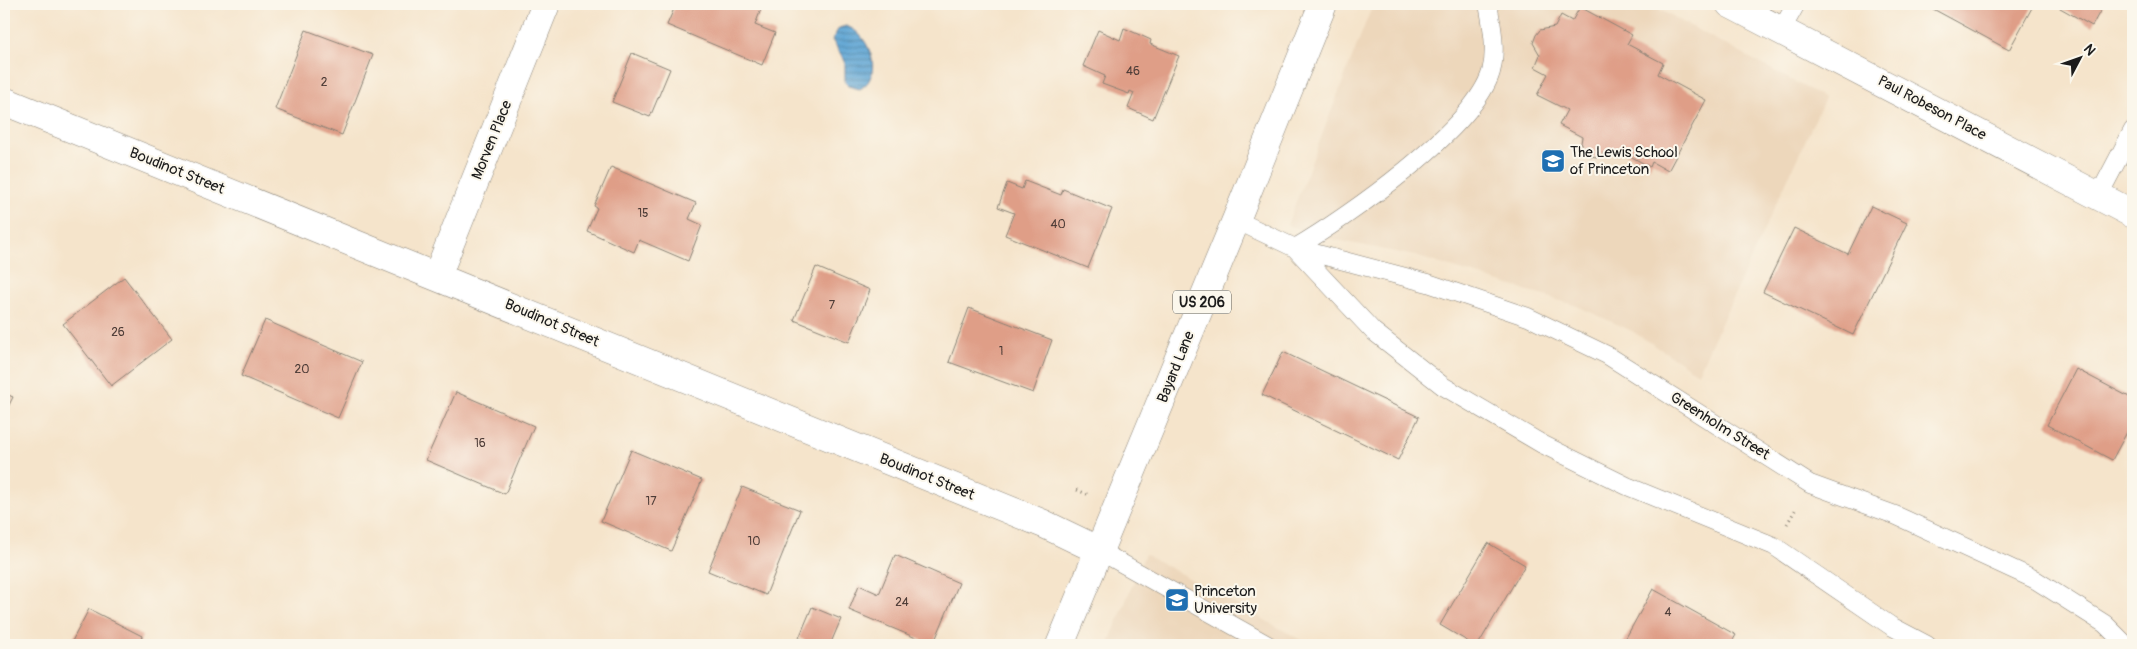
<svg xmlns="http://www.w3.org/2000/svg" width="2137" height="649" viewBox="0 0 2137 649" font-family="Pangolin,sans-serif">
  <defs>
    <pattern id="water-rules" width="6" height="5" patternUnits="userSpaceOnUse" patternTransform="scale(1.25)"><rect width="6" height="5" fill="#5ea5d4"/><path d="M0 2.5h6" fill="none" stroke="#4d86ab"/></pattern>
  </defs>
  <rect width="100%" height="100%" fill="#fbf7ec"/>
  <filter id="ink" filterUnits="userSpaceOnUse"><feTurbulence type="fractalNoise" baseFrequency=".02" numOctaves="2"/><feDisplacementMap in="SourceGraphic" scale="10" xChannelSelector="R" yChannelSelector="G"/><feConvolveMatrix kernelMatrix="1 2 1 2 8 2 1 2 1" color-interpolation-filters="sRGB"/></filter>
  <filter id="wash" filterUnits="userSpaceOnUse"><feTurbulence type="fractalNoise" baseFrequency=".0096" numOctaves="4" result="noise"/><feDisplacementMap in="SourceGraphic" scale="20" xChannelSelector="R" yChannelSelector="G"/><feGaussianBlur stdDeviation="1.12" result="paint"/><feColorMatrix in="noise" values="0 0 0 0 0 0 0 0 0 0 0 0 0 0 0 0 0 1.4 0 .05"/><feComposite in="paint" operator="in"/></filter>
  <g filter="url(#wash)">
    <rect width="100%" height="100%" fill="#f5e4cb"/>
    <path fill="#edd7bb" d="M1373 4H1649L1825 98 1698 373 1632 331 1577 306 1415 256 1336 240 1287 225Z
      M1145 554 1310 645H1108Z"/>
    <path fill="url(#water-rules)" stroke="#3d6078" d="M846 26C869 33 885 75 860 89L848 86 845 81V61L832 40 839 28Z"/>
    <g id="blocks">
      <path fill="#df9e87" d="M676 4H763L755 25 775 33 762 65 667 25Z
        M1924 4H2034L2009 50Z
        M2053 4H2104L2092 26Z
        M1580 7 1632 35 1627 44 1663 63 1658 74 1706 100 1668 171 1652 162 1650 167 1621 151 1618 156 1608 151 1597 157 1590 156 1581 143 1582 137 1559 125 1567 110 1537 95 1548 74 1535 67 1540 55 1533 43 1536 35 1540 30 1555 27 1561 15 1572 21Z
        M1124 28 1151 40 1150 44 1179 56 1153 119 1128 108 1134 93 1130 91 1129 94 1102 84 1105 76 1083 66 1098 30 1120 40Z
        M306 30 373 55 342 135 275 109Z
        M632 53 670 69 650 117 612 102Z
        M611 167 696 203 689 219 702 225 688 261 639 240 634 252 587 231 597 208 594 206Z
        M1025 181 1061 195 1063 189 1112 209 1088 268 1005 235 1014 213 998 207 1007 183 1022 189Z
        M1871 206 1907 223 1853 335 1763 292 1794 228 1848 254Z
        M816 267 870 290 849 342 794 320Z
        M124 277 172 339 111 386 63 324Z
        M969 308 1052 340 1033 393 949 362Z
        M265 320 362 362 338 418 241 376Z
        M1283 352 1419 417 1398 460 1262 395Z
        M2076 369 2133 399V421L2112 460 2047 425Z
        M456 392 534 426 505 494 426 460Z
        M4 393 13 397 4 415Z
        M631 450 702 480 671 551 601 521Z
        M742 487 800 510 766 595 708 571Z
        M1488 543 1525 565 1478 645H1474L1440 625Z
        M895 555 959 583 933 645 849 610 859 585 879 594Z
        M1653 589 1736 635 1730 645H1622Z
        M812 607 841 619 830 645H816L799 638Z
        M89 609 142 636 139 645H70Z"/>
    </g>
  </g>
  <g filter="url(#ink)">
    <use href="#blocks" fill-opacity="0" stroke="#888074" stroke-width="1"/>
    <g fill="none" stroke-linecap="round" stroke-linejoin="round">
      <defs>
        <path id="lane" d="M1782 29 1796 4
          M2099 195 2133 130
          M1236 220 1295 248 1428 283 1528 317 1607 355 1810 484 1895 515 2034 579 2105 624 2126 645
          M1295 248 1373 331 1443 386 1542 444 1627 486 1774 546 1891 626 1927 645
          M1295 248C1346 218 1474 129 1491 72 1497 50 1492 25 1488 4
          M1098 550 1268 645"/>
        <path id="street" d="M4 101 1044 524 1098 550
          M437 276 546 4"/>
        <path id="secondary" d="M1730 4 2133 214"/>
        <path id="highway" d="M1060 645 1236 220 1323 4"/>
      </defs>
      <use href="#lane" stroke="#888074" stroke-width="19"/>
      <use href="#street" stroke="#888074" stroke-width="29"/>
      <use href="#secondary" stroke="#888074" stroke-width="29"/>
      <use href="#highway" stroke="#888074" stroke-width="29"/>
      <path stroke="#888074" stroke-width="3" stroke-dasharray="1 4" stroke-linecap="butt" d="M1077 490 1089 495
        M1787 524 1797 507"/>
      <use href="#lane" stroke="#fff" stroke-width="18"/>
      <use href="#street" stroke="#fff" stroke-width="28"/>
      <use href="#secondary" stroke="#fff" stroke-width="28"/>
      <use href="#highway" stroke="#fff" stroke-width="28"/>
    </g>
  </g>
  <defs>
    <symbol id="school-square" viewBox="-11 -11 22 22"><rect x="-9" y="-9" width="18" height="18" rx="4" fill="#1f6fb2" stroke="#fbf7ec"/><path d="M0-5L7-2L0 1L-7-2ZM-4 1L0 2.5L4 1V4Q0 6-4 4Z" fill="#fff"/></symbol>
    <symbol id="university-square" viewBox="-11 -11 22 22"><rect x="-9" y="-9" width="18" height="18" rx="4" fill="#1f6fb2" stroke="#fbf7ec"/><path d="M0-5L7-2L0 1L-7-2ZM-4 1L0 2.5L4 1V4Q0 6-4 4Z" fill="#fff"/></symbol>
  </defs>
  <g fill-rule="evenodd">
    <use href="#school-square" x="1539" y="147" width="28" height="28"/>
    <use href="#university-square" x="1163" y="586" width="28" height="28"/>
  </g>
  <g text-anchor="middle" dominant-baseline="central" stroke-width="4" stroke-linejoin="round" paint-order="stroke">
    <g font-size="12" fill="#4d3c37">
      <text x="1133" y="71">46</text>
      <text x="324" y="82">2</text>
      <text x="643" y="213">15</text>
      <text x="1058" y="224">40</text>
      <text x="832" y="305">7</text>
      <text x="118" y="332">26</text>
      <text x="1001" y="351">1</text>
      <text x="302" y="369">20</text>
      <text x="480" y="443">16</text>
      <text x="651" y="501">17</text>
      <text x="754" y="541">10</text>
      <text x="902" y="602">24</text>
      <text x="1668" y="612">4</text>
    </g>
    <rect fill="#fbf7ec" stroke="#5f5e5a" stroke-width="1" x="1173" y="290.5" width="58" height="23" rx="4"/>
    <g font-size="14" font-weight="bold" fill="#1c1c1c">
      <text x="1202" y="302">US 206</text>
    </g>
    <g font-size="15" fill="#1c1c1c" stroke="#fbf7ec">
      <text transform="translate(1932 108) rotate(28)">Paul Robeson Place</text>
      <text transform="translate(492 140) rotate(-68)">Morven Place</text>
      <text transform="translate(177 171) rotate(22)">Boudinot Street</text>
      <text transform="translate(552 323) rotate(23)">Boudinot Street</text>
      <text transform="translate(1176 367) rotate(-68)">Bayard Lane</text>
      <text transform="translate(1720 426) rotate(32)">Greenholm Street</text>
      <text transform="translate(927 477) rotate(22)">Boudinot Street</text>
    </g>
    <g font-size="15" fill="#1c1c1c" stroke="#fbf7ec" text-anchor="start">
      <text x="1570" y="152">The Lewis School<tspan x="1570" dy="17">of Princeton</tspan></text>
      <text x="1194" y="591">Princeton<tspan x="1194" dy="17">University</tspan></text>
    </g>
  </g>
  <rect width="2137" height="649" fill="none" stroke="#fbf7ec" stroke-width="20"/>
  <g transform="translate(2080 58) rotate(49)" stroke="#fbf7ec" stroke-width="4" paint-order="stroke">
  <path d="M0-4L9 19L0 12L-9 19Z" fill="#1c1c1c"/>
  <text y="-8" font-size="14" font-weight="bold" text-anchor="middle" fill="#1c1c1c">N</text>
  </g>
</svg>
